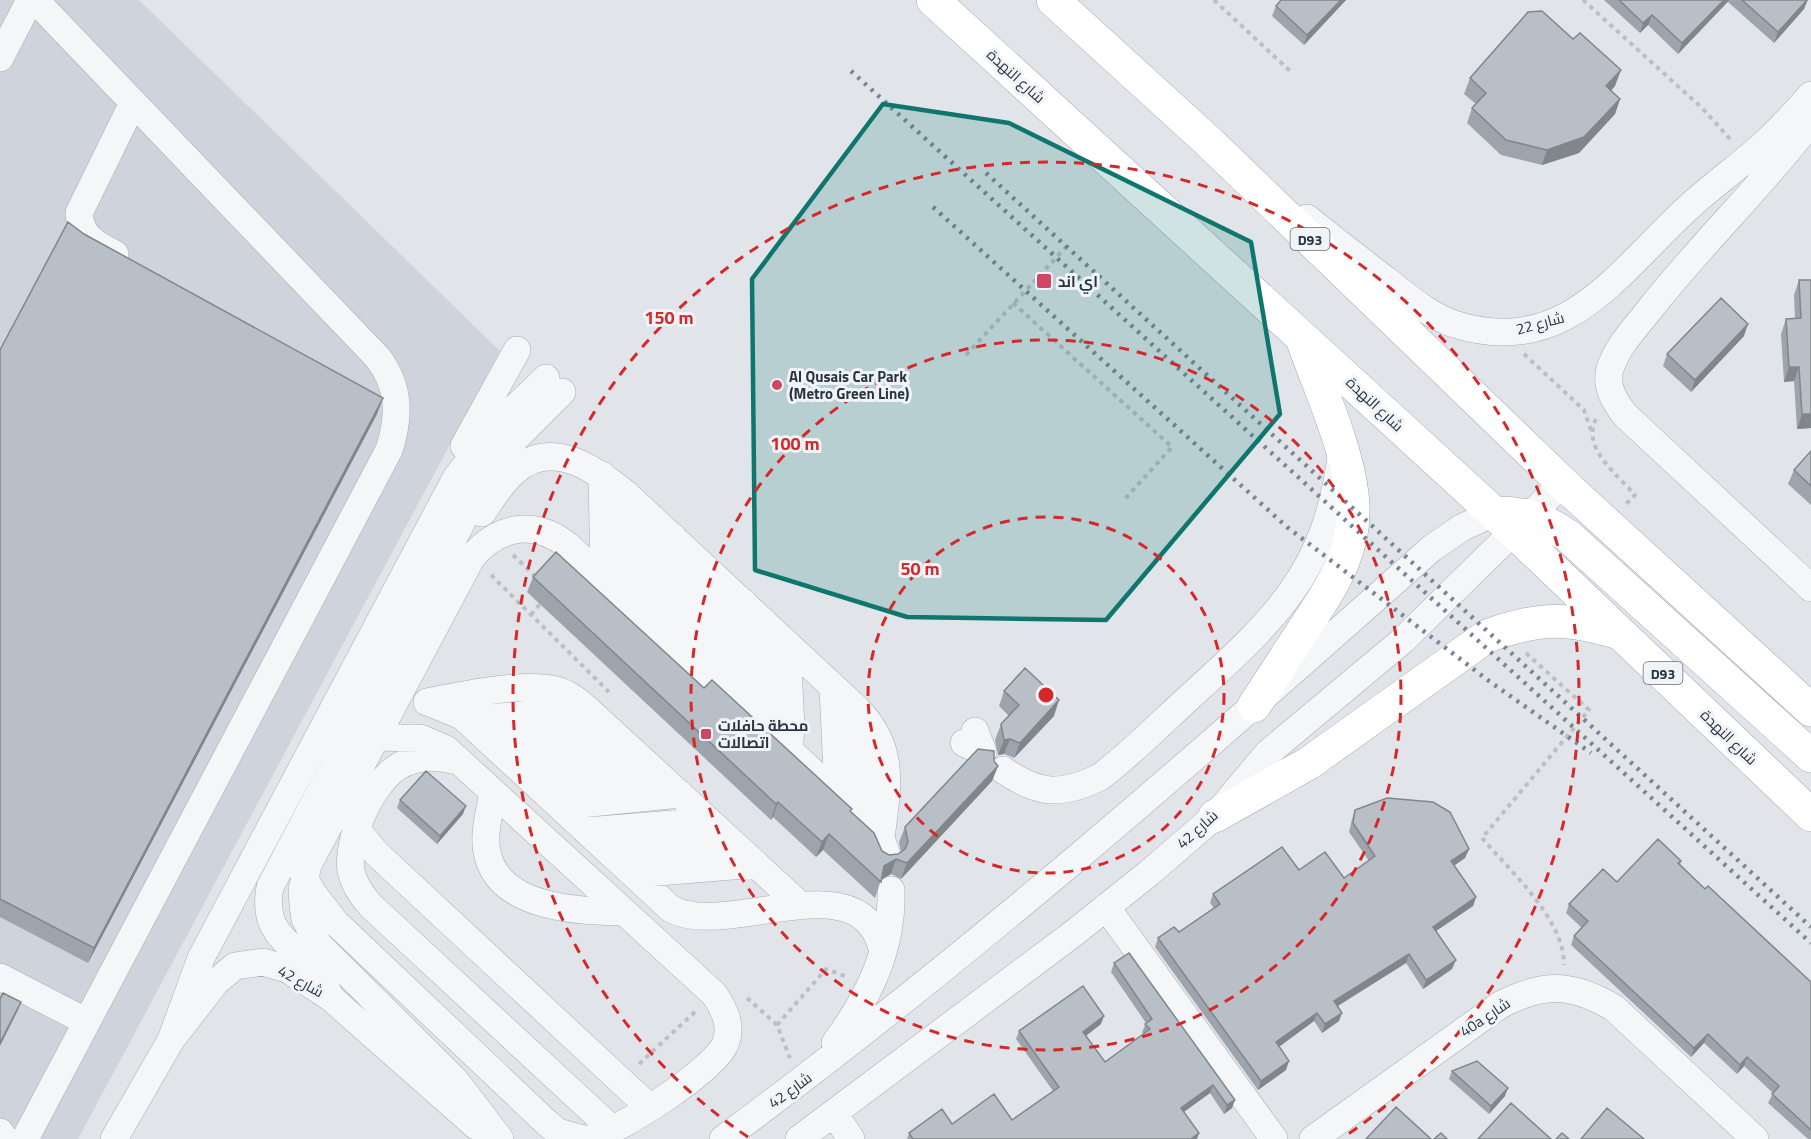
<svg xmlns="http://www.w3.org/2000/svg" width="1811" height="1139" viewBox="0 0 1811 1139" font-family="'Titillium Web',Cairo,sans-serif">
  <rect width="100%" height="100%" fill="#e1e5ea"/>
  <path fill="#cfd4dc" d="M0 0H139L500 351 78 1139H0Z"/>
  <g fill="none" stroke-linecap="round" stroke-linejoin="round">
    <defs>
      <path id="minor" d="M0 58 30 0
        M1811 122C1761 187 1701 244 1650 309 1636 327 1617 346 1610 369 1605 387 1615 402 1625 415L1811 588
        M1307 218C1333 239 1359 259 1386 280 1407 296 1428 315 1454 324 1567 360 1619 270 1690 206 1714 184 1740 166 1764 144 1781 129 1796 112 1811 95
        M115 254C95 244 81 237 79 213L133 103
        M464 446 517 350
        M602 475 604 579
        M626 494 630 603
        M482 513C492 499 501 483 514 472 551 437 595 469 626 494L857 709C897 749 887 788 881 838
        M673 537 677 646
        M696 559 700 668
        M718 580 723 689
        M743 602 747 711
        M648 620 653 601 652 518
        M763 621 768 730
        M787 644 791 729 789 750
        M833 687 838 795
        M427 702C462 695 522 682 556 690 568 693 578 701 587 709L801 906
        M428 702 462 716 671 909C729 940 862 857 883 952
        M857 709 863 818
        M467 720 587 709
        M375 737 420 738 446 749 714 994C724 1009 732 1024 726 1042 717 1069 616 1134 588 1139
        M489 740 611 731
        M964 743 983 752 975 731
        M510 760 637 755
        M457 761C438 756 417 756 399 766 372 782 346 840 351 871 354 885 362 896 371 906L613 1130
        M1003 770C1039 795 1061 796 1100 777 1133 752 1162 722 1193 694 1275 619 1326 573 1341 456
        M538 786 660 776
        M493 792C490 811 483 833 487 852 498 909 579 911 624 912
        M561 806 680 794
        M357 830 377 854 650 1108
        M586 831 709 821
        M610 852 732 843
        M634 874 756 864
        M304 876 312 892 336 923 547 1123 558 1132 583 1139
        M1106 907 1274 1139
        M0 977 87 1022
        M331 998C326 988 321 978 314 969 287 939 262 933 270 887L484 480 506 448 562 392
        M171 1040 201 958 456 478 497 425 546 378
        M835 1043C869 997 893 948 891 890
        M834 1113 851 1139
        M0 1132 5 1139
        M25 1139 389 450C400 416 400 387 378 358L35 0
        M114 1139 171 1040 216 982 235 966 263 962 287 969 331 998 476 1126
        M500 1139 455 1080 318 944 305 919 303 905 302 890 308 865 472 557C498 526 534 519 567 545L870 825 881 838 887 855
        M723 1139C971 956 1202 753 1432 548L1463 527 1494 513
        M799 1139 1074 933 1149 873 1215 816 1268 753 1402 641 1563 483
        M1313 1139 1500 1005C1544 982 1572 983 1614 1008L1755 1139"/>
      <path id="major" d="M933 0 1494 513 1811 815
        M1053 0 1209 142 1571 491 1811 710
        M1494 513C1523 512 1544 519 1568 536L1811 756
        M1254 706C1271 680 1288 654 1304 629 1332 586 1359 549 1352 494 1346 445 1320 389 1303 341
        M1215 816 1309 763 1487 636C1540 617 1566 617 1619 633"/>
    </defs>
    <use href="#minor" stroke="#a6acb4" stroke-width="28"/>
    <use href="#major" stroke="#a0aab6" stroke-width="34"/>
    <path stroke="#bbc0c5" stroke-width="4" stroke-dasharray="4.5 4.5" stroke-linecap="butt" d="M1214 0 1290 71
      M1583 0 1702 108 1731 140
      M1013 303 1172 447 1124 500
      M1524 354 1584 410 1591 430
      M966 355 1067 246
      M1596 419C1581 448 1618 475 1635 495L1625 505
      M513 555 536 577
      M491 575 609 692
      M531 615 540 604
      M1526 653 1589 710 1482 838C1510 871 1565 920 1564 965
      M747 998 777 1025 790 1058
      M777 1025 826 969 847 977
      M639 1064 697 1010"/>
    <use href="#minor" stroke="#f4f6f8" stroke-width="27"/>
    <use href="#major" stroke="#fff" stroke-width="33"/>
    <path stroke="#7b8694" stroke-width="4.5" stroke-dasharray="3 6" stroke-linecap="butt" d="M851 71 1811 943
      M986 173 1811 927
      M933 207 1287 527 1489 681 1591 753"/>
  </g>
  <path fill="#9ea4ab" d="M1281 0H1346L1304 45 1272 16 1276 6Z
    M1604 0H1808L1804 9 1774 43 1728 2 1678 54 1648 25 1640 33Z
    M1470 78 1615 86 1611 90 1620 99 1615 114 1579 153 1542 165 1501 155 1467 123 1472 108 1476 104 1464 94Z
    M84 234 377 414 88 963 0 917V350Z
    M1799 280H1811V428L1797 429 1794 381 1784 382 1781 334 1786 319H1795L1794 295Z
    M1744 336 1691 392 1663 366 1667 354Z
    M1811 451V505L1788 484 1794 470Z
    M533 577 704 688 851 812 882 851 889 855 898 854 901 852 899 842 905 827 994 761 998 766 992 781 901 879 891 874 881 880 875 898 823 850 816 857 773 817 771 820 527 592Z
    M1004 691 1054 716 1014 758 1004 754 998 755 995 740 1001 724 1009 716 999 706Z
    M400 800 463 814 437 844 397 808Z
    M1355 810 1469 849 1465 858 1454 865 1476 897 1473 906 1436 931 1452 969 1423 989 1406 963 1338 1006 1339 1021 1322 1033 1314 1021 1279 1047 1286 1070 1258 1090 1155 947 1158 938 1179 932 1214 908 1210 903 1213 894 1299 870 1344 878 1369 861 1349 832 1352 819Z
    M1681 861 1680 865 1705 889 1811 982V1139H1808L1768 1103 1773 1093 1744 1066 1737 1074 1704 1043 1691 1057 1571 945 1574 936 1582 928 1566 913 1569 904 1617 882Z
    M1114 963 1232 1108 1224 1114 1210 1093 1184 1112 1197 1139H907L909 1133 952 1124 1012 1120 1053 1091 1016 1039 1019 1031 1101 1024 1086 1036 1105 1062 1144 1034 1142 1032 1146 1023 1111 972Z
    M1452 1071 1505 1096 1489 1114 1449 1079Z"/>
  <path fill="#81868b" d="M1341 0H1346L1304 45 1307 35Z
    M1724 0H1729L1678 54 1682 43Z
    M1807 0 1804 9 1774 43 1778 32Z
    M1652 15 1648 25 1640 33 1643 23Z
    M1621 70 1615 86 1601 102 1606 86Z
    M1620 99 1615 114 1579 153 1542 165 1547 150Z
    M1748 324 1744 336 1691 392 1695 380Z
    M1789 367H1799L1794 381 1784 382Z
    M383 398 377 414 88 963 94 948Z
    M1802 414H1811V428L1797 429Z
    M1059 700 1054 716 1014 758 1020 743Z
    M1010 739 1004 754 998 755 1004 740Z
    M998 766 992 781 901 879 907 863Z
    M778 802 773 817 771 820 776 804Z
    M466 806 463 814 437 844 440 836Z
    M829 834 823 850 816 857 822 842Z
    M1469 849 1465 858 1448 870 1451 861Z
    M896 859 891 874 879 881 884 866Z
    M1476 897 1473 906 1430 935 1433 927Z
    M1409 954 1406 963 1331 1010 1334 1001Z
    M1456 960 1452 969 1423 989 1426 980Z
    M21 1002 18 1010 0 1046V1043Z
    M1317 1013 1314 1021 1273 1051 1276 1042Z
    M1342 1013 1339 1021 1322 1033 1325 1024Z
    M1104 1016 1101 1024 1080 1040 1083 1032Z
    M1708 1034 1704 1043 1691 1057 1694 1048Z
    M1747 1057 1744 1066 1737 1074 1740 1065Z
    M1289 1061 1286 1070 1258 1090 1261 1081Z
    M1213 1085 1210 1093 1178 1116 1181 1108Z
    M1508 1088 1505 1096 1489 1114 1491 1106Z
    M1235 1100 1232 1108 1224 1114 1227 1105Z
    M1199 1133 1197 1139H1191Z"/>
  <path fill="#b8bfc7" stroke="#81868b" stroke-width="1.5" d="M1281 0H1341L1307 35 1276 6Z
    M1619 0H1724L1682 43 1652 15 1643 23Z
    M1742 0H1807L1778 32Z
    M1542 11 1573 39 1580 33 1621 70 1606 86 1620 99 1584 137 1547 150 1506 140 1472 108 1486 93 1470 78 1528 12Z
    M68 222 84 234 383 398 94 948 0 899V350Z
    M1799 280H1811V414H1802L1799 367H1789L1786 319 1801 318Z
    M1721 298 1748 324 1695 380 1667 354Z
    M1811 451V486L1794 470Z
    M556 552 704 688 712 680 852 809 850 811 874 833 882 851 889 855 898 854 905 849 908 842 905 827 978 749 994 751V761L998 766 907 863 896 859 884 866 881 882 829 834 822 842 778 802 776 804 533 577Z
    M1025 668 1059 700 1020 743 1010 739 1004 740 1001 724 1019 705 1004 691Z
    M426 771 466 806 440 836 400 800Z
    M1387 798 1433 802 1450 812 1469 849 1451 861 1476 897 1433 927 1456 960 1426 980 1409 954 1334 1001 1342 1013 1325 1024 1317 1013 1276 1042 1289 1061 1261 1081 1158 938 1174 927 1179 932 1220 904 1213 894 1282 847 1299 870 1325 852 1344 878 1375 856 1353 823 1355 810Z
    M1658 839 1681 861 1678 863 1705 889 1708 886 1811 982V1130L1772 1094 1779 1086 1747 1057 1740 1065 1708 1034 1694 1048 1574 936 1588 921 1569 904 1603 869 1617 882Z
    M1129 953 1235 1100 1227 1105 1213 1085 1181 1108 1199 1133 1191 1139H913L909 1133 942 1109 952 1124 994 1094 1012 1120 1059 1087 1019 1031 1083 986 1104 1016 1083 1032 1105 1062 1150 1029 1145 1024 1152 1019 1114 963Z
    M3 993 21 1002 0 1043V999Z
    M1477 1061 1508 1088 1491 1106 1452 1071Z
    M1511 1103 1551 1139H1478Z
    M1396 1107 1431 1139H1366Z
    M1607 1108 1644 1139H1581Z
    M1441 1133 1447 1139H1434Z
    M1562 1133 1569 1139H1556Z"/>
  <path fill="#0f766e" fill-opacity="0.2" stroke="#0f766e" stroke-width="4.5" stroke-linejoin="round" d="M883 104 1009 123 1251 242 1280 414 1106 620 907 617 755 570 752 279Z"/>
  <g fill="none" stroke="#d62828" stroke-width="3" stroke-dasharray="10 8">
    <circle cx="1046" cy="695" r="178"/>
    <circle cx="1046" cy="695" r="355"/>
    <path d="M748 1137A533 533 0 1 1 1344 1137"/>
  </g>
  <g fill="#cf4764" stroke="#f1f4f7" stroke-width="2">
    <rect x="1036" y="273" width="16" height="16" rx="3"/>
    <circle cx="777" cy="385" r="6"/>
    <rect x="700" y="728" width="12" height="12" rx="3"/>
  </g>
  <g text-anchor="middle" dominant-baseline="central" stroke-width="6" stroke-linejoin="round" paint-order="stroke">
    <g fill="#f1f4f7" stroke="#656e78" stroke-width="1.5">
      <rect x="1290.5" y="228" width="39" height="22" rx="4.5"/>
      <rect x="1643.5" y="662" width="39" height="22" rx="4.5"/>
    </g>
    <g font-size="14" font-weight="bold" fill="#293442">
      <text x="1310" y="239">D93</text>
      <text x="1663" y="673">D93</text>
    </g>
    <g font-size="15" fill="#293442" stroke="#f1f4f7">
      <text transform="translate(1016 76) rotate(42)">شارع النهدة</text>
      <text transform="translate(1540 323) rotate(-15)">شارع 22</text>
      <text transform="translate(1375 404) rotate(43)">شارع النهدة</text>
      <text transform="translate(1729 737) rotate(44)">شارع النهدة</text>
      <text transform="translate(1197 829) rotate(-42)">شارع 42</text>
      <text transform="translate(301 981) rotate(29)">شارع 42</text>
      <text transform="translate(1485 1017) rotate(-34)">40a شارع</text>
      <text transform="translate(790 1090) rotate(-36)">شارع 42</text>
    </g>
    <g font-size="15" font-weight="bold" fill="#293442" stroke="#f1f4f7" text-anchor="start">
      <text x="1058" y="281">اي اند</text>
      <text x="789" y="376">Al Qusais Car Park<tspan x="789" dy="17">(Metro Green Line)</tspan></text>
      <text x="718" y="725">محطة حافلات<tspan x="718" dy="17">اتصالات</tspan></text>
    </g>
  </g>
  <circle cx="1046" cy="695" r="9" fill="#d62828" stroke="#f1f4f7" stroke-width="3"/>
  <g font-size="18" text-anchor="middle" font-weight="bold" fill="#d62828" stroke="#f1f4f7" stroke-width="6" stroke-linejoin="round" paint-order="stroke">
    <text x="669" y="324">150 m</text>
    <text x="795" y="450">100 m</text>
    <text x="920" y="575">50 m</text>
  </g>
</svg>
